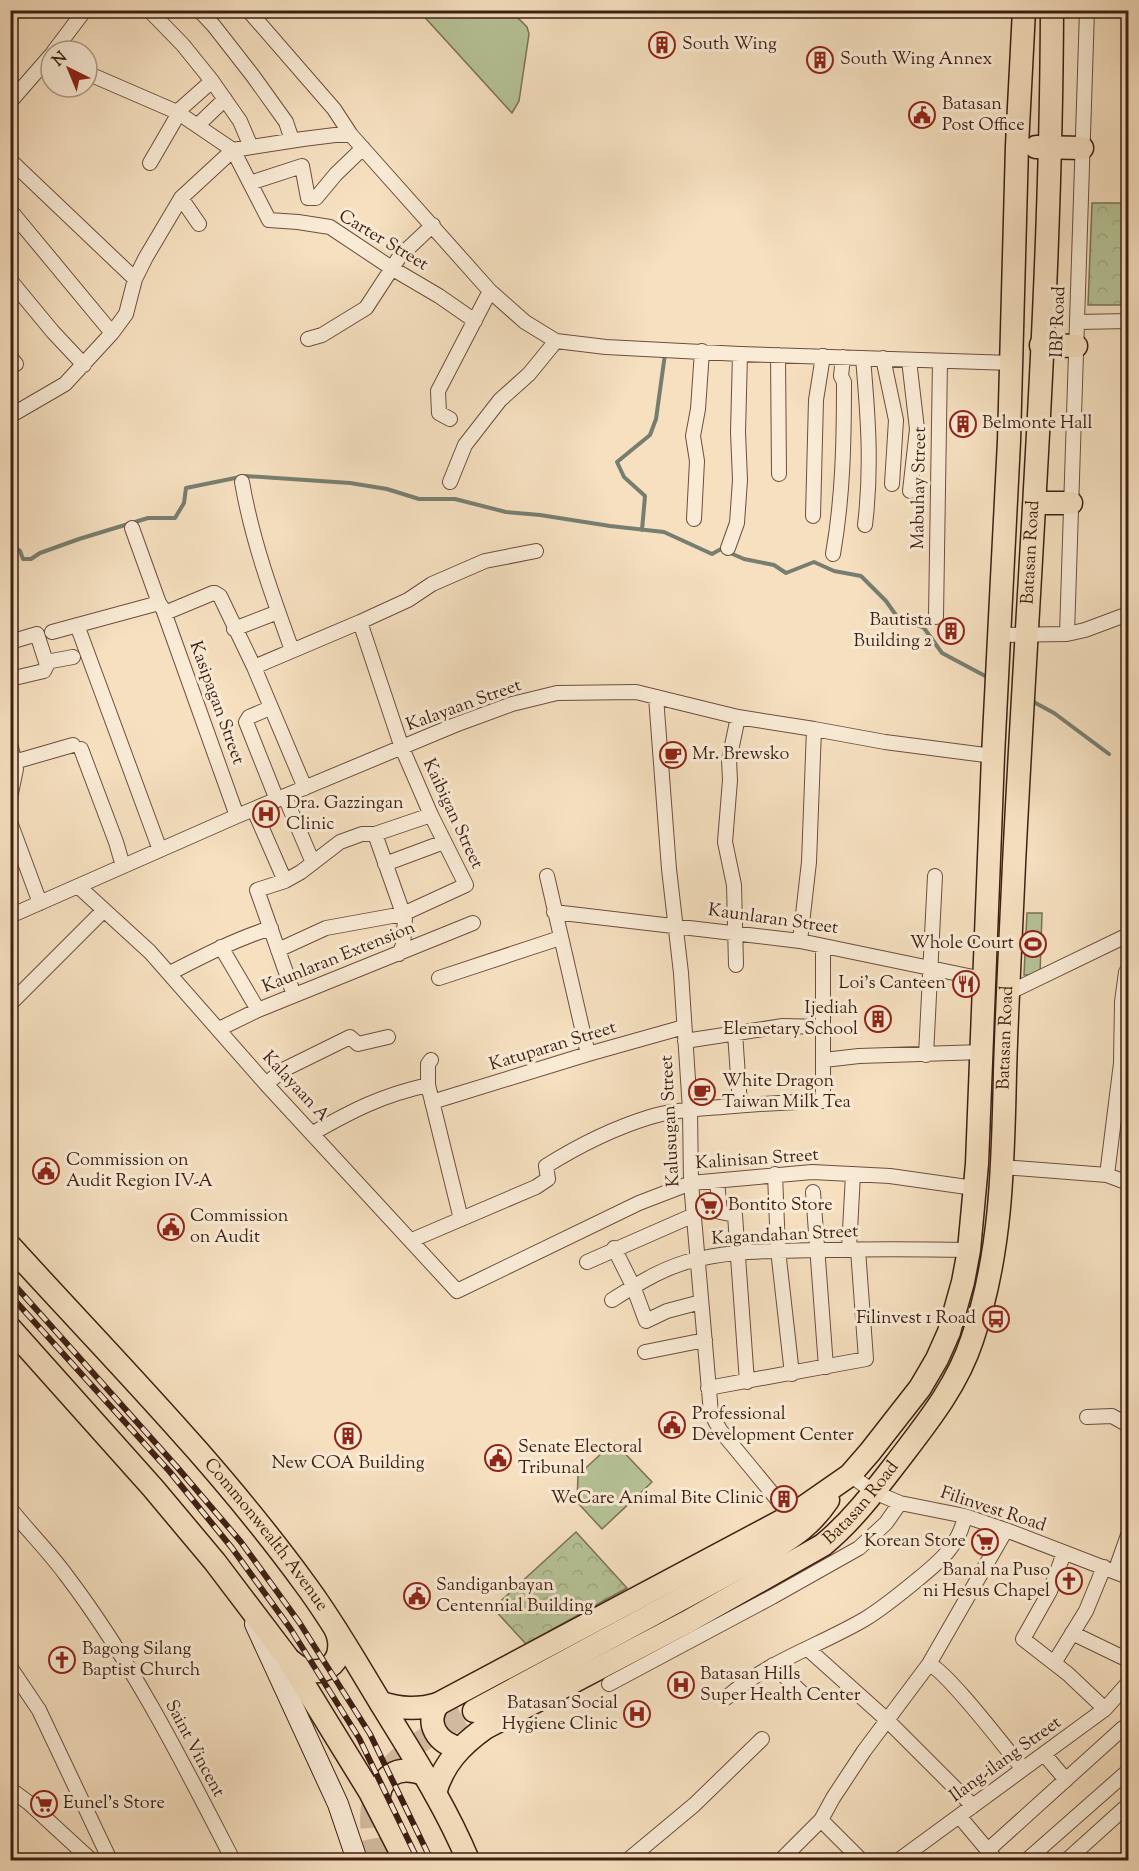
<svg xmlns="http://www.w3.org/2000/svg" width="1139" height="1871" viewBox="0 0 1139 1871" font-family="'Sorts Mill Goudy',serif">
  <defs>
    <pattern id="park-crowns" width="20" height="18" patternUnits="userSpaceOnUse" patternTransform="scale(1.5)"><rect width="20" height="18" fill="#b6c397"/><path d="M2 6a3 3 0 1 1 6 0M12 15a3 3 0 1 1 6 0" fill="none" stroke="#9ea781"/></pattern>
  </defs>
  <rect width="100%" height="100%" fill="#f6e0c0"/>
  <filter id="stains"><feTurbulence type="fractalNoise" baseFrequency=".00333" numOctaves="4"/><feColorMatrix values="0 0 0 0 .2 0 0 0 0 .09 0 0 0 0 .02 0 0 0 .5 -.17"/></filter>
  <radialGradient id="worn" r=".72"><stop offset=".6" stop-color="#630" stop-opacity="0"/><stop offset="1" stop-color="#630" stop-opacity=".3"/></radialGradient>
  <path fill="#b6c397" stroke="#7a7155" stroke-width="1.5" d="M419 11H511L527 27 529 34 519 101 512 113Z
    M1027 913H1042L1040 975H1024Z
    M614 1442 652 1482 602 1529 577 1502 578 1475Z"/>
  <path fill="url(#park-crowns)" stroke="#7a7155" stroke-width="1.5" d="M1092 203H1128V305H1088Z
    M576 1532 627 1588 526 1644 493 1608Z"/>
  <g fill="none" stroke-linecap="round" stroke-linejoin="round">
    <path stroke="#777e70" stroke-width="4" d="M642 530 645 496 624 477 617 462 650 435 656 419 665 354
      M10 544 20 551 23 559H31L40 553 79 539 148 518H175L184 503 186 488 245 476 350 483 387 489 419 499H455L506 512 540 515 610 526 664 532 712 554 721 549 744 559 774 565 786 573 814 562 834 571 861 576 886 601 898 618 924 628 942 653 989 678
      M1030 700 1054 713 1109 754"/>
    <path stroke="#d1b99d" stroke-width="22" stroke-dasharray="22 11" stroke-linecap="butt" d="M379 1860C349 1774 410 1746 474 1711"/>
    <defs>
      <path id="street" d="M149 10 183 45 212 81 240 121 251 147
        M199 10 214 26 253 76 286 122 292 140
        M248 10 334 109 351 135 490 291 525 322 556 341 606 347 740 354 1012 363
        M54 51 85 10
        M87 73 177 112 233 150 269 220 298 222 330 227 393 269 439 296 475 321
        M10 102 51 55
        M177 112 212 81
        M198 125 225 99
        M10 160 135 279
        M150 163 179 113
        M250 183 302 166 308 198H316L336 174 363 148
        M181 198 199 224
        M10 210 112 333
        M10 280 53 332 84 365
        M1078 322 1128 321
        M308 339 322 335 366 308 400 256 433 225
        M778 355 779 474
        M10 357 16 364
        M863 358C868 416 872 467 865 525
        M883 358 896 420 892 484
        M909 360 917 429 910 491
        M10 416 65 384 112 333 126 314 135 279 146 257 181 198 233 150 303 139 335 135H351
        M450 419 439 413 438 391 490 291
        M242 482C252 540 272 595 292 650
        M450 482 465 445 500 400 529 374 556 341
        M813 516 816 400 823 356
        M694 519 697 461 693 436 698 409 702 351
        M132 528 159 603 163 609 237 816
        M728 548 737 523 740 480 738 432 740 354
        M833 554C843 497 844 440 844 382L841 376 843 357
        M165 613 213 593H215L220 596 254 667 305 788
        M936 617 940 361
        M77 625 160 850
        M234 629 278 612
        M52 632 159 603
        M1067 634 1087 10
        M1000 635 1067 634 1085 630 1128 614
        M10 642 37 634 47 665 44 671 10 679
        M46 662 73 657
        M254 667 360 622 408 600 432 584 485 561 536 551
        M656 697 669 869 681 973 690 1110 691 1183 711 1413 720 1430 791 1516
        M270 708 249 717 246 722 277 800
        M10 743 16 769 10 798
        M81 749 116 842 123 866
        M14 762 73 745
        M285 797 313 863
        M254 810 285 881
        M10 822 40 903
        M375 834 405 919 403 945 399 954
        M385 864 444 842
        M547 876 588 1054
        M79 887 150 952 266 1084 457 1291 639 1203 691 1183 812 1172 890 1176 974 1188
        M554 912 800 941 983 979
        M10 916 237 816 455 725 512 704 557 693 636 692 738 717 814 729 885 742 993 756
        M800 941 809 862 814 729
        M221 947 258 1010
        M278 950 326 928 403 914 466 885 431 815 402 748 360 622
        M736 965 734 885 725 842 730 780 729 760 738 717
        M170 973C203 956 236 939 271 928
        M439 978 560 938
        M1008 993 1128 935
        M294 995 257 890 285 881 301 872 340 842 362 834H375L431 815
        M10 1004 104 910
        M219 1029 258 1010 473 923
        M735 1033 740 1105
        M685 1041 783 1026 823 1027
        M926 1055 935 876
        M431 1060 428 1064V1085L461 1219
        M824 1060 859 1056 982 1052
        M266 1084 283 1070 350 1037 358 1044 388 1037
        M432 1102 588 1054 684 1027
        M313 1133C353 1110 383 1095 428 1085
        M1003 1167 1107 1175 1128 1183
        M775 1174 778 1250 792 1374
        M1107 1175 1121 1063 1122 1002 1126 972
        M717 1181 720 1212 735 1215 747 1382
        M813 1192 826 1367
        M412 1240 536 1187 548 1179 546 1166C578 1146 614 1128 650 1117 673 1110 698 1109 722 1107 756 1104 789 1102 823 1101V946
        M614 1248 633 1286 646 1321 667 1311 701 1302
        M849 1249 853 1174
        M587 1262 694 1215
        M612 1300C639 1283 667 1265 699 1259 738 1250 778 1251 817 1250 868 1249 918 1249 969 1250
        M645 1352 705 1340
        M708 1388 866 1359 858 1250
        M1087 1417 1112 1416 1128 1425
        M850 1475 874 1492 900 1503 965 1516 1006 1530 1128 1577
        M13 1512C30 1533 50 1553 66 1575 133 1663 183 1763 233 1860
        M1064 1553 1050 1591 1023 1639 1068 1674 1105 1709
        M1115 1572 1128 1535
        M1072 1633 1128 1660
        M808 1649 886 1719 973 1806
        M1054 1663 1086 1611 1104 1567
        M929 1664C948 1672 1006 1749 1023 1769
        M773 1665 801 1692
        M10 1667 39 1710 110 1860
        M609 1684 772 1597 859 1548 886 1523 900 1503
        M726 1698C766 1662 819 1646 865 1619 883 1608 900 1594 917 1580 939 1562 959 1546 965 1516
        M1044 1754 1066 1780
        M10 1789 29 1803 91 1860
        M959 1816 996 1860
        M821 1820 861 1860
        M988 1850 1123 1728
        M628 1860 694 1805 762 1739
        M781 1860 821 1820 833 1798 864 1751 929 1664 1006 1530
        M899 1860 1105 1709 1128 1683
        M1027 1860 1128 1771
        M1067 1860 1128 1805"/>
      <path id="secondary" d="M255 1624 338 1804 357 1860"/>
      <g id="primary">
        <path d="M1036 147 1082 148"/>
        <path d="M1041 345 1076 346"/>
        <path d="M1035 503H1071"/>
        <path id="s1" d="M10 1246C111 1357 217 1463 305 1584 335 1624 359 1668 385 1710 415 1759 446 1807 468 1860"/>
        <path d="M10 1328 153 1488 215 1562 287 1657 370 1792 405 1860"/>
        <path d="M291 1661C317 1685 350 1664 336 1630"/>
        <path d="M381 1703C401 1709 418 1710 438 1704L791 1516 850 1475 870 1452 920 1388 937 1359 949 1332 963 1282 969 1250 977 1164 993 756 1009 441 1017 146 1024 10"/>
        <path d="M438 1704C424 1724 438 1743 459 1748"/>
        <path d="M474 1711 770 1551C795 1535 811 1525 828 1500"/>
        <path id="s2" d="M435 1793C443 1764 461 1745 485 1728L687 1622 823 1545C852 1521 874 1492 897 1462 926 1424 957 1386 972 1340 1002 1253 1003 1163 1005 1072 1007 1003 1011 933 1014 864 1028 580 1051 295 1052 10"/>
        <path d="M378 1806C378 1776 397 1764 424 1774"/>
      </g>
    </defs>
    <use href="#street" stroke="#6c4f3e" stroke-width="16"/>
    <use href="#secondary" stroke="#3e1f13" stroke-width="22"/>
    <use href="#primary" stroke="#3e1f13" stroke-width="25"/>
    <use href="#street" stroke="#f9ebd6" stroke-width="14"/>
    <use href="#secondary" stroke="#f9ebd6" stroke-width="20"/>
    <use href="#primary" stroke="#f6e0c0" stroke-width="22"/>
    <defs>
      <path id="rail" d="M10 1280 177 1467 241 1542 299 1622 370 1734 431 1860
        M10 1295 170 1472 232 1548 290 1628 359 1738 418 1860"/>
    </defs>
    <use href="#rail" stroke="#3e1f13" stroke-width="6"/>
    <use href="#rail" stroke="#f9ebd6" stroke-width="4" stroke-dasharray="11" stroke-linecap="butt"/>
  </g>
  <defs>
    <symbol id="building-ring" viewBox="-11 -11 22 22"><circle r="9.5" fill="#f9ebd6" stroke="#8f2418" stroke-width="1.5"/><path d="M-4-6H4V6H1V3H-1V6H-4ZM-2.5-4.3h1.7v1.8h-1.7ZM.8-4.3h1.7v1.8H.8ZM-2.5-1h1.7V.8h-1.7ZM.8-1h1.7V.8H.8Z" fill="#8f2418"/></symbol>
    <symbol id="civic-ring" viewBox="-11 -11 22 22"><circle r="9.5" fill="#f9ebd6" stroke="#8f2418" stroke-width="1.5"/><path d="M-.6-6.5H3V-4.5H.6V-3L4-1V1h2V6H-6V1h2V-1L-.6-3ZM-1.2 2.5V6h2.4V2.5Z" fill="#8f2418"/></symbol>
    <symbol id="cafe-ring" viewBox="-11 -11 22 22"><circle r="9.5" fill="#f9ebd6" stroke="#8f2418" stroke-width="1.5"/><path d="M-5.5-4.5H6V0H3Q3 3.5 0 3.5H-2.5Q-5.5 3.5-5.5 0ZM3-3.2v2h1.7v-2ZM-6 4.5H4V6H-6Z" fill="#8f2418"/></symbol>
    <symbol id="hospital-ring" viewBox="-11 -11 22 22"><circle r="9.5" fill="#f9ebd6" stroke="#8f2418" stroke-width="1.5"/><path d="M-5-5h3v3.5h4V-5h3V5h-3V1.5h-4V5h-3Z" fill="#8f2418"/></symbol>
    <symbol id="stadium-ring" viewBox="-11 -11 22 22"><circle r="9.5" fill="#f9ebd6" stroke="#8f2418" stroke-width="1.5"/><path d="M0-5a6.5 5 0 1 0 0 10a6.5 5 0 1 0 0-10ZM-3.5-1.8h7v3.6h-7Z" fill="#8f2418"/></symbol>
    <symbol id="restaurant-ring" viewBox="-11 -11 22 22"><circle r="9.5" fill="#f9ebd6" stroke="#8f2418" stroke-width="1.5"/><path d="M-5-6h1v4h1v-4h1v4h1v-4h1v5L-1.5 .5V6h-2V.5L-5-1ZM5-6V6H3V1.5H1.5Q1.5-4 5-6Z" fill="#8f2418"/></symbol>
    <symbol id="supermarket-ring" viewBox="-11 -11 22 22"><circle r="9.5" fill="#f9ebd6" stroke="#8f2418" stroke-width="1.5"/><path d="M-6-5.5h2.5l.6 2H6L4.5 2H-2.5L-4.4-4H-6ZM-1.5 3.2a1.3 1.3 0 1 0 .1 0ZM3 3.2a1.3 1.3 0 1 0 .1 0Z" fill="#8f2418"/></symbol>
    <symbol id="bus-ring" viewBox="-11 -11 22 22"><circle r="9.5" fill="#f9ebd6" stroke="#8f2418" stroke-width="1.5"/><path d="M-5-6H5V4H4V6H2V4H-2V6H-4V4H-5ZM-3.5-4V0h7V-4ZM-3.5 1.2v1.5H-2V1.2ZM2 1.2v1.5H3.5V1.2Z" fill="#8f2418"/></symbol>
    <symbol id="church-ring" viewBox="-11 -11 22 22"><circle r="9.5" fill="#f9ebd6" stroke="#8f2418" stroke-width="1.5"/><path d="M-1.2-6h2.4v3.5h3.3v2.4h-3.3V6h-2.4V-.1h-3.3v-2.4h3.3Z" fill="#8f2418"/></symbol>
  </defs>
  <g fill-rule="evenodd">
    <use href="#building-ring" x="647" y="30" width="30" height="30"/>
    <use href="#building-ring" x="805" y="45" width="30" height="30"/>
    <use href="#civic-ring" x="907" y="100" width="30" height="30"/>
    <use href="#building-ring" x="948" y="409" width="30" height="30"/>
    <use href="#building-ring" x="936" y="616" width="30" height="30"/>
    <use href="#cafe-ring" x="658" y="740" width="30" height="30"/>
    <use href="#hospital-ring" x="251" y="799" width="30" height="30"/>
    <use href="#stadium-ring" x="1018" y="929" width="30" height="30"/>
    <use href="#restaurant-ring" x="951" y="969" width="30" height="30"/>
    <use href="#building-ring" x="863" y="1004" width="30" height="30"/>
    <use href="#cafe-ring" x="687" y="1077" width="30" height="30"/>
    <use href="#civic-ring" x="31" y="1156" width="30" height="30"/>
    <use href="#supermarket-ring" x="694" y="1191" width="30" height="30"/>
    <use href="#civic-ring" x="156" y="1212" width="30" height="30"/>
    <use href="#bus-ring" x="981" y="1304" width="30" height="30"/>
    <use href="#civic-ring" x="657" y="1410" width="30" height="30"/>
    <use href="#building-ring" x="333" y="1421" width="30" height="30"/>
    <use href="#civic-ring" x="483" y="1443" width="30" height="30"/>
    <use href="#building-ring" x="769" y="1484" width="30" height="30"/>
    <use href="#supermarket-ring" x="970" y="1527" width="30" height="30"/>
    <use href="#church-ring" x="1054" y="1566" width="30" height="30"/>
    <use href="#civic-ring" x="402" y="1581" width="30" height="30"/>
    <use href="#church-ring" x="47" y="1645" width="30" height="30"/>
    <use href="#hospital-ring" x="666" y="1670" width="30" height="30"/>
    <use href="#hospital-ring" x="622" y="1699" width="30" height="30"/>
    <use href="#supermarket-ring" x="29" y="1789" width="30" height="30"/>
  </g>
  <g text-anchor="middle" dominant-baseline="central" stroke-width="6" stroke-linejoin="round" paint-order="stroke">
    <g font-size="18" fill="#3e1f13" stroke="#f9ebd6" text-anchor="start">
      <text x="682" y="45">South Wing</text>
      <text x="840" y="60">South Wing Annex</text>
      <text x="942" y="105">Batasan<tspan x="942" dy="21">Post Office</tspan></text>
      <text x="982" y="424">Belmonte Hall</text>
      <text x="932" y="621" text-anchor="end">Bautista<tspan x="932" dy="21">Building 2</tspan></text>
      <text x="692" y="755">Mr. Brewsko</text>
      <text x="286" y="804">Dra. Gazzingan<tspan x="286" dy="21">Clinic</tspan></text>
      <text x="1014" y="944" text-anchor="end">Whole Court</text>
      <text x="946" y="984" text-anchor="end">Loi's Canteen</text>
      <text x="858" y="1009" text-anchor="end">Ijediah<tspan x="858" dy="21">Elemetary School</tspan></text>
      <text x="722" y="1082">White Dragon<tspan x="722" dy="21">Taiwan Milk Tea</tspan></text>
      <text x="66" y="1161">Commission on<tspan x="66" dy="21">Audit Region IV-A</tspan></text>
      <text x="728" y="1206">Bontito Store</text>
      <text x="190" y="1217">Commission<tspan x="190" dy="21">on Audit</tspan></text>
      <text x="976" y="1319" text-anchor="end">Filinvest 1 Road</text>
      <text x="692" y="1415">Professional<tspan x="692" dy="21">Development Center</tspan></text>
      <text x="518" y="1448">Senate Electoral<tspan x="518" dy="21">Tribunal</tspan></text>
      <text x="348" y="1464" text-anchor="middle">New COA Building</text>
      <text x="764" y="1499" text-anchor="end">WeCare Animal Bite Clinic</text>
      <text x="966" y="1542" text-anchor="end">Korean Store</text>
      <text x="1050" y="1571" text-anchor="end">Banal na Puso<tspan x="1050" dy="21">ni Hesus Chapel</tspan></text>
      <text x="436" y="1586">Sandiganbayan<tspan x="436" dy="21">Centennial Building</tspan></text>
      <text x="82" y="1650">Bagong Silang<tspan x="82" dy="21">Baptist Church</tspan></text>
      <text x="700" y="1675">Batasan Hills<tspan x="700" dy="21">Super Health Center</tspan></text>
      <text x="618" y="1704" text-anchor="end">Batasan Social<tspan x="618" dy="21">Hygiene Clinic</tspan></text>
      <text x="63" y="1804">Eunel's Store</text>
    </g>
    <g font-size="18" fill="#3e1f13" stroke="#f9ebd6">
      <text transform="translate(383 241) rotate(31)">Carter Street</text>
      <text transform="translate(1059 322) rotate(-88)">IBP Road</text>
      <text transform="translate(920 488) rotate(-89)">Mabuhay Street</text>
      <text stroke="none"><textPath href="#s2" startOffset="1515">Batasan Road</textPath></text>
      <text transform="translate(216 703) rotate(70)">Kasipagan Street</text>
      <text transform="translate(464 706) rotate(-20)">Kalayaan Street</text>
      <text transform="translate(452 814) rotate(65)">Kaibigan Street</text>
      <text transform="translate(773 920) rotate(8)">Kaunlaran Street</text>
      <text transform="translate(339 958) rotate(-22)">Kaunlaran Extension</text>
      <text stroke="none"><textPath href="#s2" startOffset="1029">Batasan Road</textPath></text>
      <text transform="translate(553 1047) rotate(-17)">Katuparan Street</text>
      <text transform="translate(295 1087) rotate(47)">Kalayaan A</text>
      <text transform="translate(671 1121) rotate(-93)">Kalusugan Street</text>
      <text transform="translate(757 1160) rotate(-4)">Kalinisan Street</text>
      <text transform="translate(785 1236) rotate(-3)">Kagandahan Street</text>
      <text stroke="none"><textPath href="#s2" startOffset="525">Batasan Road</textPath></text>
      <text transform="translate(993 1510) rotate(18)">Filinvest Road</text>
      <text stroke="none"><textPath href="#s1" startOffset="386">Commonwealth Avenue</textPath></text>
      <text transform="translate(194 1749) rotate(62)">Saint Vincent</text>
      <text transform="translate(1006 1760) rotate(-36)">Ilang-ilang Street</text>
    </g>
  </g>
  <rect width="1139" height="1871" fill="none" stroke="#f6e0c0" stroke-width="36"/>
  <rect x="12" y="12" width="1115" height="1847" fill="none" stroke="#3e1f13" stroke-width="3"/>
  <rect x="18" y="18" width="1103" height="1835" fill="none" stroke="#3e1f13" stroke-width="1.5"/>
  <g transform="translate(69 69) rotate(317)"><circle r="28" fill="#f9ebd6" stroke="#ae9988" stroke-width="1.5"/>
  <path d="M0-4.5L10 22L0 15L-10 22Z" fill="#8f2418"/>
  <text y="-9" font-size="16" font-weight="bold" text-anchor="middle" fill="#3e1f13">N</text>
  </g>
  <rect width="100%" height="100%" filter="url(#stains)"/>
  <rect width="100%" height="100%" fill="url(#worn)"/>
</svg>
